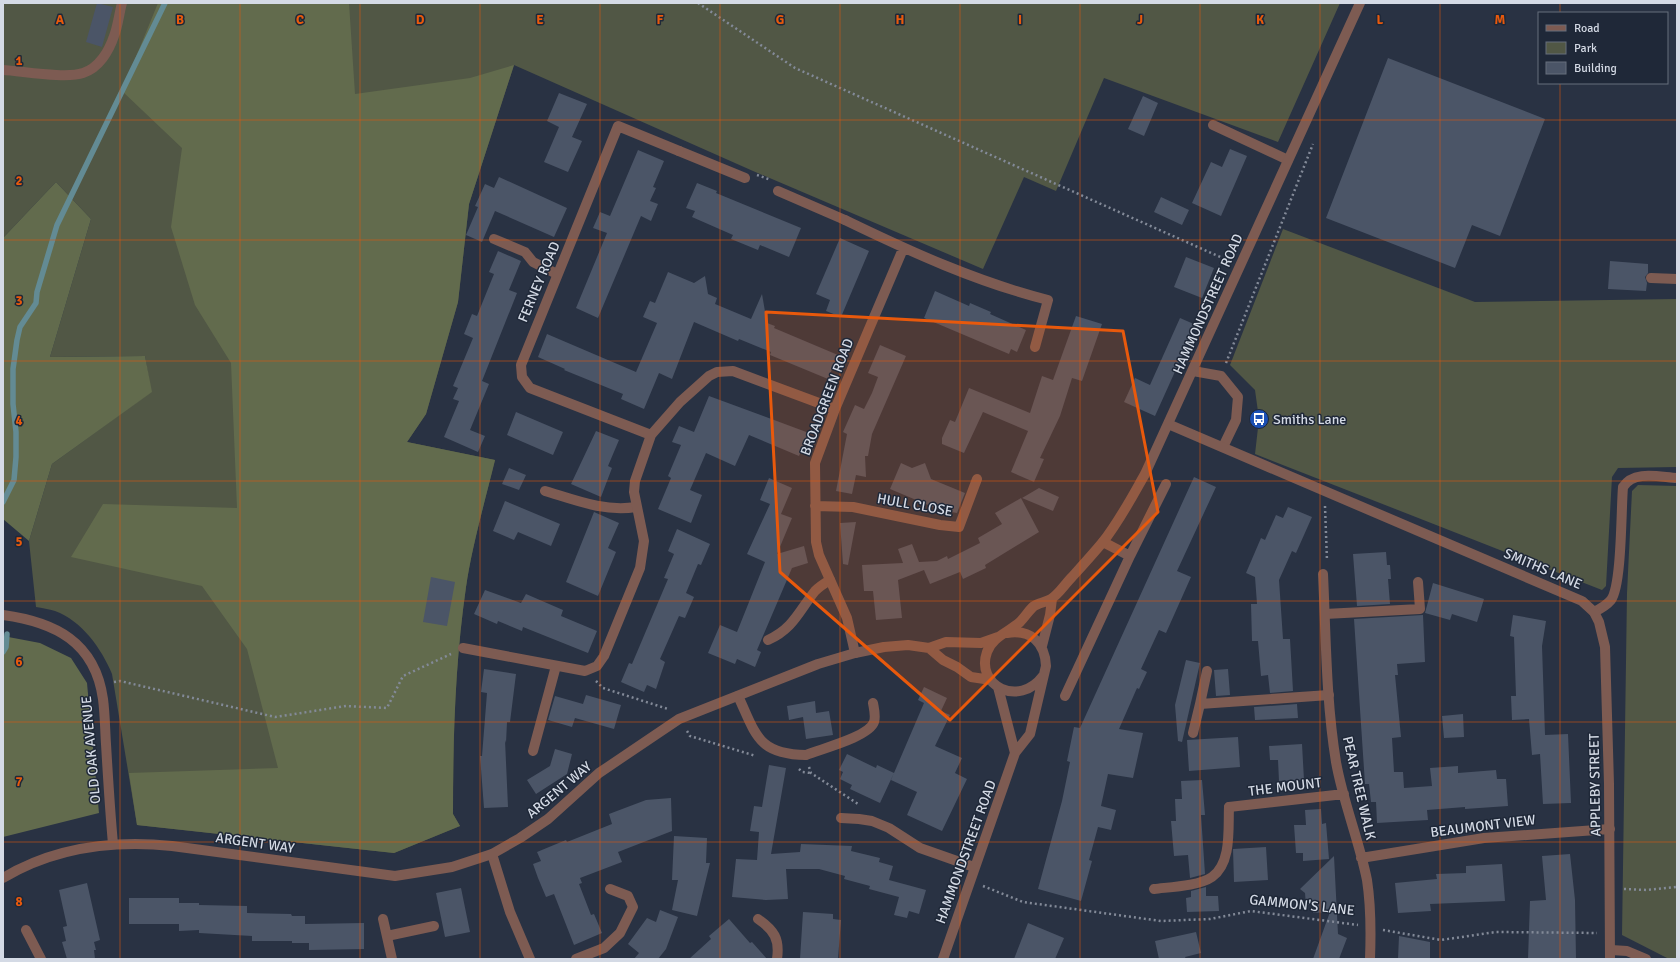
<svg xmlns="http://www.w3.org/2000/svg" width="1680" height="962" viewBox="0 0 1680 962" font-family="Signika,sans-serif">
  <rect width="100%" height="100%" fill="#293243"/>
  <path fill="#515745" d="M3 3H1340L1278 142 1104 78 1056 191 1024 177 983 269 753 171 514 65 469 204 458 302 426 414 407 442 495 460C485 501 472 546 466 587 455 663 453 738 453 814L460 826 394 853 137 825 112 674C101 648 82 621 55 611 49 609 42 608 36 607L29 541 52 464 151 392 145 356 50 357 91 219 56 182 3 238Z
    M1283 229 1475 302 1677 299V467L1618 468 1612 477 1606 586 1602 590 1255 454 1259 419 1255 390 1230 365Z
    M1638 485 1677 486V959H1669L1622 935 1627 593 1632 491Z"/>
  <path fill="#626b4d" d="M158 3H349L355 94 470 78 514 65 469 204 458 302 426 414 407 442 495 460C485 501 472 546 466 587 455 663 453 738 453 814L460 826 394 853 137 825 129 773 278 768 247 649 202 586 71 557 103 504 237 508 231 363 195 305 171 227 182 148 122 91Z
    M56 182 91 219 50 357 145 356 152 392 52 464 29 541 3 519V238Z
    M3 636 40 643 71 658 87 683 99 813 3 837Z"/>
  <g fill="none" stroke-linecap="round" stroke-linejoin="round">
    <path stroke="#638b94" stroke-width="5.5" d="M3 502 14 480 16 457V432L13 404V369L17 340 20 327 36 303 37 292 57 225 165 3
      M3 652 6 647 7 634"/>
  </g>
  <path fill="#4b5567" d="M97 3 113 7 102 47 86 42Z
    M1388 58 1545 119 1500 236 1472 225 1455 268 1326 218Z
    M559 93 587 104 572 137 582 141 568 172 544 162 559 127 547 121Z
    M1143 96 1158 103 1144 136 1128 129Z
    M1230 149 1247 156 1221 216 1192 203 1211 162 1222 167Z
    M638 150 664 161 653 187 656 188 650 201 658 204 651 221 641 216 598 318 576 308 607 233 593 228 600 212 610 216Z
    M499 177 567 208 554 237 495 211 482 242 466 235 478 207 475 206 485 184 494 188Z
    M697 183 717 191 716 193 801 228 789 257 760 245 758 250 731 239 733 235 692 217 695 211 686 208Z
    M1161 197 1189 210 1182 225 1154 212Z
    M840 238 869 251 841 317 826 311 830 300 816 294Z
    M498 251 521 261 509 290 517 293 482 381 489 384 470 430 485 436 478 452 444 437 459 401 453 399 458 388 453 386 473 338 464 334 472 314 477 316 494 274 489 272Z
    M1186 257 1214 268 1202 298 1174 287Z
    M1610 261 1648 264V273L1645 277 1647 283 1646 291 1608 289Z
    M668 272 694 283 705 276 708 294 717 298 715 304 751 319 762 294 767 323 775 326 774 328 838 355 828 379 770 355 771 352 739 339 738 341 694 322 672 379 659 373 644 409 621 399 623 394 564 370 565 369 538 357 547 334 636 372 657 323 643 317 650 301 655 303Z
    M935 291 969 306 970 303 991 312 990 314 1026 330 1017 352 1011 349 1009 354 924 318Z
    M1076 316 1102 324 1082 381 1072 378 1060 416 1040 458 1044 459 1034 482 1011 472 1028 431 1002 420 983 412 964 453 942 444V438L950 420 955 422 969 388 1030 413 1042 376 1053 380Z
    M1180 318 1196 325 1155 416 1124 402 1135 378 1150 385Z
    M880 345 906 356 872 434 868 456H865L866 477 856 475 852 494 836 491 847 434 843 432 855 405 864 409 872 393 878 377 868 373Z
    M709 396 809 433 799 456 749 435 735 466 706 453 690 490 702 495 691 523 658 509 671 478 668 476 681 445 672 442 679 426 694 432Z
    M516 412 563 432 553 455 507 435Z
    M596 431 619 440 608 466 612 468 601 497 571 484Z
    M901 463 912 468 925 463 931 479 965 493 957 513 940 510 890 489Z
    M509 468 526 475 519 490 502 484Z
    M1194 477 1216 487 1177 571 1191 577 1166 633 1159 630 1141 669 1147 672 1139 689 1137 688 1119 729 1143 733 1133 778 1108 774 1101 806 1116 810 1111 830 1098 827 1089 860 1092 861 1081 901 1038 889 1062 801 1070 762 1067 761 1074 727 1080 728Z
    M769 478 792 488 781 514 792 518 777 554 804 546 808 563 792 568 757 650 761 652 755 667 737 659 735 664 708 653 720 625 737 632 765 562 747 554 770 504 760 500Z
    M1039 488 1059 497 1053 511 1022 498Z
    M1021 498 1039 532 985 565 986 568 963 579 960 572 930 584 924 570 898 580 902 618 876 620 873 591H864L862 565 903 563 898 549 912 544 919 562 937 561 947 556 948 559 980 543 978 538 1002 524 995 513Z
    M505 501 560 524 551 546 518 532 514 540 493 531Z
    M1288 507 1312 517 1296 553 1292 551 1279 580 1283 639H1290L1293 691 1270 693 1268 675 1261 676 1258 641H1252L1251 604H1257L1255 577 1246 573 1261 538 1265 540 1276 515 1283 518Z
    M594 512 619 523 608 548 616 552 598 596 566 582Z
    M856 522 848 565 843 564 840 523Z
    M677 529 710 544 701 565 698 564 686 593 694 597 685 618 679 616 660 659 665 662 656 689 647 685 644 692 621 682 629 663 632 664 668 579 664 578 674 554 668 551Z
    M1386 552 1387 565H1390L1391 579H1388L1390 604 1357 606 1353 554Z
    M431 577 455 582 447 626 423 622Z
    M1433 583 1484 599 1477 622 1452 614 1450 620 1425 613Z
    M485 590 521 603 526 594 563 610 561 616 597 631 588 653 523 627 522 631 498 621 497 624 474 614Z
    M1423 615 1425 662 1397 664 1398 675H1395L1401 737 1392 738 1394 772H1403L1404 788 1432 786 1430 768 1458 766V773L1496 770 1497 779H1506L1508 806 1465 809V807L1427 810 1428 820 1377 823 1376 802H1371L1369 784H1365L1354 619Z
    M1513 615 1546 621 1542 646 1545 735 1568 734 1571 803 1543 804 1540 754 1532 755 1529 719 1512 720 1511 696H1516L1514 637 1510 636Z
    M1186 660 1200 663 1182 742 1178 741 1175 705Z
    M484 669 516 674 510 722H507L506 743 505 740 508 807 484 808 480 756H482L487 693 481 692Z
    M1228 669 1230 695 1216 696 1214 670Z
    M924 687 947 698 941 711 950 715 935 746 962 758 955 773 967 779 942 831 907 815 917 792 891 780 924 703 918 700Z
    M586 695 621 705 614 729 575 718 572 727 548 720 555 696 583 704Z
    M815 701 816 713 829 711 833 735 806 739 803 717 789 720 787 706Z
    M1297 704 1298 718 1255 720 1254 707Z
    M1463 714 1464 737 1444 738 1442 716Z
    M1238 737 1240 767 1189 771 1187 740Z
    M1302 744 1304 780 1279 781 1278 760H1270L1269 746Z
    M555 749 572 754 567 774 536 794 527 780 550 766Z
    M847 754 876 768 877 765 894 773 880 803 850 789 852 785 840 779 843 772 839 770Z
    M769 765 786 768 771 854 800 852 801 844 852 846 851 851 880 858 879 862 893 866 889 880 926 890 919 914 909 911 907 918 894 915 899 897 869 889 870 886 844 879 845 876 819 869H786L788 899 766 900 732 897 736 859 757 860 759 832 750 831 754 806 762 807Z
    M1202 780 1205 815H1201L1205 874 1190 878 1188 855 1174 856 1171 821H1176L1175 799H1182L1181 781Z
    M671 798 672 831 618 852 622 862 580 878 582 883 579 884 591 915 594 914 602 933 574 945 554 894 546 897 538 878 533 864 541 861 537 852 566 840 567 842 612 824 609 814 646 800Z
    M1321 809 1322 824 1326 823 1329 859 1303 861V853H1296L1294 825H1306L1305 810Z
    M674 836 707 838 706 863H710L697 916 672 910 678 880H672Z
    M1266 847 1268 880 1234 882 1233 849Z
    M1570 854 1575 900 1576 959H1528L1530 901 1546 900 1542 856Z
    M1334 856 1338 934 1347 938 1339 959H1313L1330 912 1313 913V905H1306L1305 893 1300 889Z
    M1502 864 1505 901 1430 904 1431 911 1398 913 1395 883 1437 879 1436 874 1466 873V866Z
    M87 883 100 940 94 942 96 950H94L95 959H67L62 942 66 941 63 927 67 926 59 890Z
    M1206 887V896H1218L1219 911 1187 912 1186 898 1191 897V891Z
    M461 888 470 932 445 937 436 893Z
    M129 898H179V903H199V905L247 906V913L291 914 292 916H305V924L364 923V949L309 950V943H292V941H252V936L199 933V930L179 931V924H129Z
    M660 910 678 917 666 949 658 959H634L639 953 628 944 647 918 656 922Z
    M803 912 833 914V919L841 920 838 959H800Z
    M729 919 750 943 752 942 767 959H689L711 939 709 936Z
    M1028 923 1064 938 1055 959H1014Z
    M1196 932 1201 953 1185 957 1186 959H1159L1155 941Z
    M1399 936 1430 942V959H1398Z"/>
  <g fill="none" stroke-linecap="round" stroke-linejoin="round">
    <path stroke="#838a98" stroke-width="2.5" stroke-dasharray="2 3" stroke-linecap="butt" d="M698 3 795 68 1227 260
      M757 175 771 180
      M1226 363 1313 144
      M1325 506 1327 561
      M596 681 603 688 668 709
      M114 682 120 681 275 717 346 706 387 708 403 676 451 654
      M687 731 690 736 756 756
      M809 767 811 773 858 804
      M799 769 802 772 811 773
      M983 886 1023 902 1161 921 1210 919 1251 911 1358 925
      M1624 889 1647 890 1677 887
      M1383 930 1441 940 1496 932 1597 933"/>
    <path stroke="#7d5b52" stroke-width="10" d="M3 70C22 71 66 79 83 73 99 68 109 51 114 36 118 26 119 14 122 3
      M1213 125 1288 160
      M679 151 745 178
      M778 191 845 220
      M494 239 525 252 533 262 557 274
      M1651 278 1677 279
      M1193 371 1221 376 1238 397 1236 420 1223 447
      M545 491C575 500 604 512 636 507
      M1103 542 1130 556
      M1325 614 1420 609 1418 582
      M768 640C793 629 799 611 815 591 819 587 825 583 830 580
      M1065 696 1130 556 1166 484
      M1200 704 1207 671
      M1193 733 1200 704 1329 695
      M533 751 556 666
      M806 755C820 749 869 737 874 722 876 716 874 709 873 703
      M1154 889C1170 887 1199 886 1212 877 1232 863 1228 828 1229 807
      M383 919 392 959
      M758 919C774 930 780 939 777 959
      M387 936 434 926
      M1611 950 1627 951 1646 959"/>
    <path stroke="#7d5b52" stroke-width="10" d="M845 220C911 252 977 282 1048 300L1035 347
      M651 435 530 388 522 377 521 365 618 126 679 151
      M815 506 853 507 940 525 959 527 977 479
      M1323 574C1326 637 1326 701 1336 762 1343 802 1359 840 1367 880 1371 906 1371 933 1370 959
      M1594 612C1600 609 1606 606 1611 600 1622 585 1621 509 1623 487 1634 470 1659 477 1677 478
      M3 615C55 622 95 642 103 699 105 714 105 729 106 744 108 778 110 811 113 844
      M463 648 585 671 597 666 604 656 640 568 644 541 634 492 635 481 651 435 680 402 709 376 717 372 733 371 835 409
      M855 653 847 618 819 555 816 542 815 463 835 409 903 249
      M738 696C756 734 757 754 806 755
      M1229 807 1344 794
      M841 818 859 819 872 821 889 828 920 848 974 867
      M492 854 510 912 530 959
      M1361 858 1484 838 1610 829
      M26 930 41 959
      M576 959 604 948 620 933 633 907 628 896 610 889"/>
    <path stroke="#7d5b52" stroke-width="10" d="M1168 424 1582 601 1594 612 1599 622 1605 647 1609 784 1610 959
      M1042 646 1050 615 1052 599
      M929 648 943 660 957 667 971 677 991 680
      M1043 676C1019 708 975 686 987 652 992 637 1009 632 1020 622 1025 617 1029 610 1034 606 1039 603 1046 602 1051 599 1059 594 1065 584 1072 577 1082 566 1092 555 1102 543 1119 522 1132 497 1145 474L1360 3
      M998 687 1015 753
      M3 878C55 847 113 840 172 846L395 876 452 867 492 854 520 838 548 819 599 773 679 719 818 664 855 653 884 647 908 645 929 648 946 642 981 643 998 637
      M943 959 1015 753 1030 734 1046 666C1045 643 1031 629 1007 633"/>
  </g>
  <path fill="#e8590c" fill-opacity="0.2" stroke="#e8590c" stroke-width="3" stroke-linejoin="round" d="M766 312 1123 331 1158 512 950 720 780 572Z"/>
  <path fill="none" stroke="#e8590c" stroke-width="1" stroke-opacity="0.55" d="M120 3V959M240 3V959M360 3V959M480 3V959M600 3V959M720 3V959M840 3V959M960 3V959M1080 3V959M1200 3V959M1320 3V959M1440 3V959M1560 3V13M1560 83V959M3 120H1677M3 240H1677M3 361H1677M3 481H1677M3 601H1677M3 722H1677M3 842H1677"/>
  <defs>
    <symbol id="bus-disc" viewBox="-11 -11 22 22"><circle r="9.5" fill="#1a4fb4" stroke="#1f2838"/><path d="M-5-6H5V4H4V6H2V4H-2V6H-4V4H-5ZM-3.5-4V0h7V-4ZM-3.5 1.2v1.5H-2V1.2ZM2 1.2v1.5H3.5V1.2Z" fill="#fff"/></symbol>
  </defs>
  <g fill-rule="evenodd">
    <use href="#bus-disc" x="1248" y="408" width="22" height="22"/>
  </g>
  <g text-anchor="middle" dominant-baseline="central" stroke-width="3" stroke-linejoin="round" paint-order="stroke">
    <g font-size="14" fill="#d4dae5" stroke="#1f2838">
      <text transform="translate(539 282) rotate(-67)">FERNEY ROAD</text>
      <text transform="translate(1208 304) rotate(-66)">HAMMONDSTREET ROAD</text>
      <text transform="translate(827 397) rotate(-69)">BROADGREEN ROAD</text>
      <text transform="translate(915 505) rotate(10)">HULL CLOSE</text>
      <text transform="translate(1543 569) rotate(23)">SMITHS LANE</text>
      <text transform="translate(91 750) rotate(-95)">OLD OAK AVENUE</text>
      <text transform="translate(1595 785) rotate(-91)">APPLEBY STREET</text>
      <text transform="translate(1285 787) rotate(-7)">THE MOUNT</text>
      <text transform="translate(1359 788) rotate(77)">PEAR TREE WALK</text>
      <text transform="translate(559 790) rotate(-40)">ARGENT WAY</text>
      <text transform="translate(1483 826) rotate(-7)">BEAUMONT VIEW</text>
      <text transform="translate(255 843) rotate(8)">ARGENT WAY</text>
      <text transform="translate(966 852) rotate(-70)">HAMMONDSTREET ROAD</text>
      <text transform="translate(1302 905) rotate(6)">GAMMON'S LANE</text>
    </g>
    <g font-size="14" fill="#d4dae5" stroke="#1f2838" text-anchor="start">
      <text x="1273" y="419">Smiths Lane</text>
    </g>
  </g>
  <g font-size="13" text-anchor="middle" font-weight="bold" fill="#e8590c" stroke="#1f2838" stroke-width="3" stroke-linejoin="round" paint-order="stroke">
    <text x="60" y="24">A</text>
    <text x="180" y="24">B</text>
    <text x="300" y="24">C</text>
    <text x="420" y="24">D</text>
    <text x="540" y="24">E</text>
    <text x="660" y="24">F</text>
    <text x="780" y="24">G</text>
    <text x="900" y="24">H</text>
    <text x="1020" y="24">I</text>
    <text x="1140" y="24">J</text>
    <text x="1260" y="24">K</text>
    <text x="1380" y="24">L</text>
    <text x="1500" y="24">M</text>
    <text x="19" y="65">1</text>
    <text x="19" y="185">2</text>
    <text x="19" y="305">3</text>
    <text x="19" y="425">4</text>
    <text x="19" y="546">5</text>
    <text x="19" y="666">6</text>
    <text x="19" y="786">7</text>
    <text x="19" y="906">8</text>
  </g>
  <rect width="1680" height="962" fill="none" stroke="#d4dae5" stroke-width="8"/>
  <rect x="1538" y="12" width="130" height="72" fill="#1f2838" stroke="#676f7d"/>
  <rect x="1546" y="25" width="20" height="6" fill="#7d5b52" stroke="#676f7d"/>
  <text x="1574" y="32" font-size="12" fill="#d4dae5">Road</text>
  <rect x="1546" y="42" width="20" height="12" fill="#515745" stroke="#676f7d"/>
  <text x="1574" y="52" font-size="12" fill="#d4dae5">Park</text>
  <rect x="1546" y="62" width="20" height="12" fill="#4b5567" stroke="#676f7d"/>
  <text x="1574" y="72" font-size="12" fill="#d4dae5">Building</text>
</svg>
